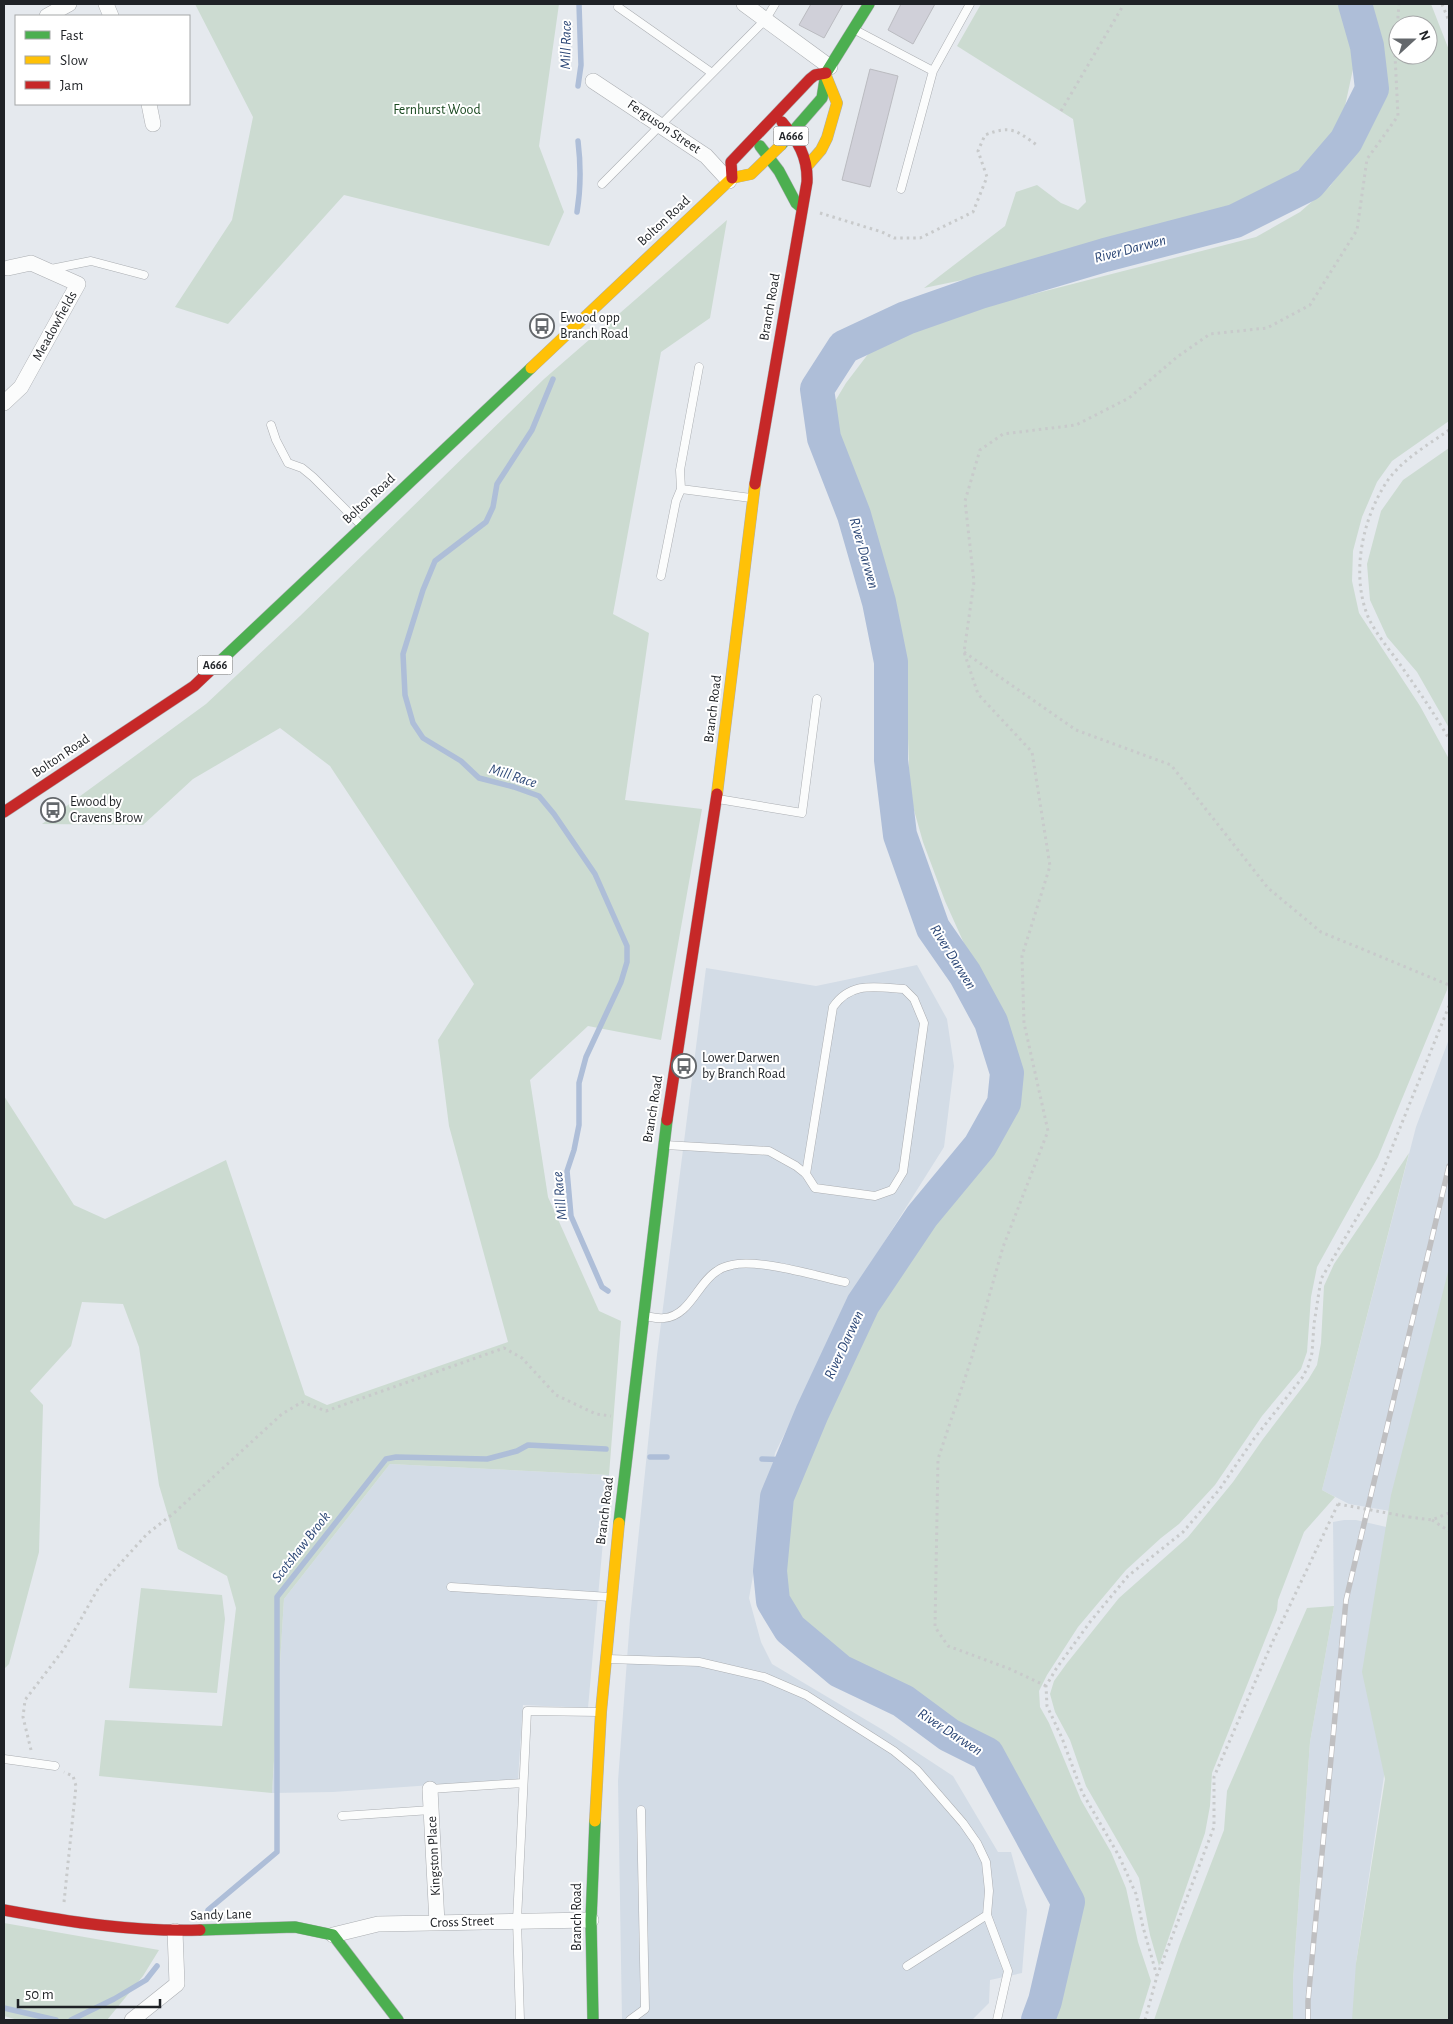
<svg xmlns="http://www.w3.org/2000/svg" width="1453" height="2024" viewBox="0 0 1453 2024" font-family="'Alegreya Sans',sans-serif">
  <rect width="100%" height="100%" fill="#e5e9ee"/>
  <path fill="#d3dce6" d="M917 965 947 1019 954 1066 944 1147 866 1271 775 1453 749 1598 761 1642 772 1664 883 1730 953 1776 998 1852H1011L1027 1910 1022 1973 990 1980 989 2003 972 2020H622L618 1781 630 1619 657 1355 706 968 816 986Z
    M1449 1039V1380L1396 1512 1349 1504 1322 1490 1416 1127Z
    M390 1464 609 1475 588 1708 523 1705 518 1779 333 1792 272 1793 284 1599Z
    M1344 1520H1356L1408 1532 1384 1776 1356 1963 1360 2020H1293V1980L1310 1742 1334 1606 1333 1522Z"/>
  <path fill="#ccdbd1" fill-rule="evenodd" d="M195 4H559L539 146 564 212 549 246 344 195 228 324 175 307 232 220 253 117Z
    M981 4H1343L1352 31 1353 69 1345 106 1330 140 1306 165 1243 206 1192 222 1025 270 977 277 924 288 1005 226 1016 192 1037 185 1061 203 1078 210 1086 202 1073 119 957 46Z
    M1371 4H1431L1449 50V421L1392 461 1377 482 1362 517 1353 551 1352 581 1359 613 1420 706 1449 759V978L1447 990 1378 1157 1317 1267 1311 1297 1307 1352 1301 1369 1262 1416 1215 1485 1179 1524 1161 1538 1126 1570 1078 1627 1047 1675 1039 1691 1040 1707 1049 1723 1081 1800 1111 1852 1126 1888 1138 1942 1151 1981 1139 2020H1045L1074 1902 991 1750 959 1732 924 1709 843 1663 791 1617 780 1594 775 1561 784 1518 873 1303 979 1163 1007 1115 1012 1078 1007 1039 945 901 923 842 910 796 905 650 891 587 849 475 831 408 846 383 878 341 960 313 1256 237 1300 212 1330 186 1355 153 1381 96 1377 29ZM1398 25H1428V55H1398Z
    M727 220 710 318 661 352 613 614 649 633 625 800 702 809 661 1040 588 1026 530 1080 548 1197 599 1311 621 1321 609 1475 390 1464 284 1599 272 1793 99 1776 105 1720 222 1726 236 1608 227 1576 178 1549 159 1485 139 1347 123 1304 82 1302 71 1346 30 1391 43 1405 39 1552 9 1664 4 1669V1096L74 1205 105 1219 226 1160 305 1395 327 1405 508 1342 449 1126 438 1040 474 984 330 766 280 728 193 779 143 825 42 824 206 704 300 616 544 379Z
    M1449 448V728L1417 672 1387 637 1370 600 1367 564 1381 511 1403 480Z
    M1409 1153 1322 1490 1335 1497 1304 1532 1278 1600 1277 1610 1212 1773 1210 1806 1205 1833 1159 1966 1150 1935 1139 1878 1086 1786 1070 1740 1055 1712 1050 1694 1054 1681 1067 1663 1119 1598 1188 1537 1233 1482 1263 1439 1308 1380 1317 1365 1321 1343 1324 1286 1334 1264Z
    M1449 1268V2020H1352L1356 1963 1385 1779 1362 1672 1391 1495Z
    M141 1588 222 1595 225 1619 217 1693 129 1688Z
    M1334 1606 1310 1742 1293 1980V2020H1154L1180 1944 1224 1830 1227 1791 1307 1608Z
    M4 1923 159 1950 143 1976 107 2020H18L4 2016Z"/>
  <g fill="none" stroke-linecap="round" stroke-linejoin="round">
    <path stroke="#aebed8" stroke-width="5.5" d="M578 86 581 65 579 4
      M577 212C581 188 581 166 578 141
      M553 379 532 430 497 484 493 507 486 522 435 561 423 590 403 654 405 695 413 723 423 738 461 761 479 778 514 787 539 796 554 814 595 874 627 946V962L621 982 586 1057 579 1083V1125L574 1150 567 1171 571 1216 602 1287 608 1291
      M650 1457H667
      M762 1459 793 1460
      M207 1917 208 1910 277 1852V1597L386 1459 396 1457 487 1459 517 1451 528 1445 606 1449
      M4 2008 56 2020
      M71 2020 114 1999 146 1980 157 1966"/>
    <path stroke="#aebed8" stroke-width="34" d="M1038 2020 1045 2001 1068 1902 987 1754 949 1735 903 1701 840 1671 790 1629 773 1601 770 1571 777 1497 812 1413 863 1304 922 1216 980 1146 1004 1103 1007 1073 991 1022 965 974 933 928 900 835 891 760V662L879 602 854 515 824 438 817 389 844 347 906 318 980 292 1105 255 1235 221 1309 184 1346 141 1372 89 1367 46 1355 4"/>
  </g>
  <path fill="#d0d0d9" stroke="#babbc0" d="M811 4H843L824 38 799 25Z
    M901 4H935L913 44 888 30Z
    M870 69 898 76 870 187 842 180Z"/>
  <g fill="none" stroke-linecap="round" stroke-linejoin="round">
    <defs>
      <path id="lane" d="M618 7 712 73
        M859 32 933 71
        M602 184 766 19 775 4
        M901 189 933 71 970 4
        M51 269 91 261 144 275
        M699 367 680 470 681 489 751 498
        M271 425 276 440 288 463 302 468 313 477 359 523
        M661 576 676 501 681 489
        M718 799 802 813 817 699
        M665 1145 769 1151 796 1166 806 1174 815 1188 875 1196 892 1190 903 1172 924 1023 914 999 904 989C875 987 851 981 833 1007L806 1174
        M645 1316C651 1317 658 1319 664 1318 690 1316 698 1282 717 1271 721 1268 727 1266 732 1265 756 1258 817 1276 845 1282
        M451 1587 610 1597
        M608 1659 699 1662 764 1677 806 1695 894 1751 917 1770 963 1823 977 1843 986 1862 989 1891 987 1915
        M4 1759 55 1766
        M430 1789 523 1783
        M342 1816 431 1810
        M907 1966 987 1915 1008 1971 997 2020
        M520 2020 517 1920 527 1711 599 1712
        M630 2020 645 2009 641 1810"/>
      <path id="street" d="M106 4 111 16
        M744 4 830 67
        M47 16 69 4
        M593 81 706 156 729 181
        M149 104 153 124
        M4 403 21 387 78 284 31 263 8 268
        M430 1789 437 1923
        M333 1935 378 1924 591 1920
        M132 2020 177 1984 175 1931"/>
      <path id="fast" d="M781 145 822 98 826 73 869 4
        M760 146 779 171 796 203 802 208
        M214 667 531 368
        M619 1523 667 1120
        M200 1930 295 1927 333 1935 398 2020
        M593 2020 591 1920 595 1821"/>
      <path id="slow" d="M808 165 821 150 827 138 837 103 826 76
        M531 368 732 178 751 174 781 145
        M717 794 755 484
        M595 1821 601 1712 619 1523"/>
      <path id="jam" d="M732 178 731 162 810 79 815 75 826 73
        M755 484 807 182C808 157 798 141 782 122
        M4 812 194 686 214 667
        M667 1120 717 794
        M4 1910C69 1922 134 1932 200 1930"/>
    </defs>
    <use href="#lane" stroke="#abaeb2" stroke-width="9"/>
    <use href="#street" stroke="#abaeb2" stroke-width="16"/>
    <use href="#fast" stroke="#abaeb2" stroke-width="12"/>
    <use href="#slow" stroke="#abaeb2" stroke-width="12"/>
    <use href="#jam" stroke="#abaeb2" stroke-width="12"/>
    <path stroke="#c8cacb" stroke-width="3" stroke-dasharray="2.5 4" stroke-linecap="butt" d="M1442 4 1449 21
      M1061 111 1124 4
      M820 213 882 232 894 238H920L973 212 987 177 978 151 985 135C1011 125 1016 130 1038 146
      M1449 430C1428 445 1403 459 1388 480 1362 518 1350 576 1369 619 1376 633 1387 647 1397 660 1415 686 1433 711 1449 739
      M964 652 1076 730 1171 765 1268 888 1321 932 1449 985
      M1409 1517 1432 1520 1449 1513
      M1432 1520 1449 1531
      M1046 1686 1010 1669 948 1646 935 1627 938 1459 971 1360 1003 1247 1048 1131 1024 1023 1022 956 1050 866 1032 752 978 694 964 652 974 582 965 501 980 450 1003 434 1076 425 1129 398 1177 357 1210 334 1267 328 1310 305 1357 230 1367 159 1398 116 1395 55 1399 4
      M31 1750 23 1717 25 1700 64 1649 99 1587 147 1534 174 1513 282 1414 302 1402 326 1411 504 1348 522 1358 556 1395 596 1414 611 1416
      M64 1902 76 1786 73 1776 64 1772
      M1157 1976 1214 1827V1777L1272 1643 1338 1504
      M1145 2020 1157 1976 1143 1927 1136 1894 1119 1856 1082 1792 1062 1738 1047 1706 1046 1686 1056 1669 1090 1622 1128 1576 1183 1532 1219 1490 1253 1440 1302 1378 1308 1367 1312 1353 1314 1324 1321 1279 1379 1180 1449 1006"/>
    <use href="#lane" stroke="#fbfcfc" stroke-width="8"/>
    <use href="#street" stroke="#fbfcfc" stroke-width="15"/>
    <use href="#fast" stroke="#4caf50" stroke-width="11"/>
    <use href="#slow" stroke="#ffc107" stroke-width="11"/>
    <use href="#jam" stroke="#c62828" stroke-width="11"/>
    <defs>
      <path id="rail" d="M1308 2020V2001L1346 1600 1449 1166"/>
    </defs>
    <use href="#rail" stroke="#bfbfc1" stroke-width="5.5"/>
    <use href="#rail" stroke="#fff" stroke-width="4" stroke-dasharray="11" stroke-linecap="butt"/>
    <path stroke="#c8cacb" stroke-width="3" stroke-dasharray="2.5 4" stroke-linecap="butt" d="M1338 1504 1409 1517"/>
  </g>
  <defs>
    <symbol id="bus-ring" viewBox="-11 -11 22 22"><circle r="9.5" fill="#fff" stroke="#64686c" stroke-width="1.5"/><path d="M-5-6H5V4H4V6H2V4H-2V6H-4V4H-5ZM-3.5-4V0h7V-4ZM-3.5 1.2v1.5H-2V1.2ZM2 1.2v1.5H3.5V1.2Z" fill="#64686c"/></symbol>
  </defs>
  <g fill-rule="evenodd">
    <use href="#bus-ring" x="528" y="312" width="28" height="28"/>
    <use href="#bus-ring" x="39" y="796" width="28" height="28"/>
    <use href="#bus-ring" x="670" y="1052" width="28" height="28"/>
  </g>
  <g text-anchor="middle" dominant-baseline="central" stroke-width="4" stroke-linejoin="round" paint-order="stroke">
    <g fill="#fff" stroke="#626467" stroke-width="1">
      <rect x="773.5" y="126.5" width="35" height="19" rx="4"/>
      <rect x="197.5" y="655.5" width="35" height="19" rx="4"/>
    </g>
    <g font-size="12" font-weight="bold" fill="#1f2226">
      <text x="791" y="136">A666</text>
      <text x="215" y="665">A666</text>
    </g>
    <g font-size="14" fill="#1a4920" stroke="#fff">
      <text x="437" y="110">Fernhurst Wood</text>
    </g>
    <g font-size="14" fill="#1f2226" stroke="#fff">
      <text transform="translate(664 127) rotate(34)">Ferguson Street</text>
      <text transform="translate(664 221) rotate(-43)">Bolton Road</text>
      <text transform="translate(770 307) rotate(-80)">Branch Road</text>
      <text transform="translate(55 326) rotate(-61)">Meadowfields</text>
      <text transform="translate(369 499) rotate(-43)">Bolton Road</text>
      <text transform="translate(713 709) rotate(-83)">Branch Road</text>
      <text transform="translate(61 756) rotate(-34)">Bolton Road</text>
      <text transform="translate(653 1109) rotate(-81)">Branch Road</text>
      <text transform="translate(605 1511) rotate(-83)">Branch Road</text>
      <text transform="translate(434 1856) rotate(-93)">Kingston Place</text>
      <text transform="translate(221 1915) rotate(-2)">Sandy Lane</text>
      <text transform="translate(577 1917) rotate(-90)">Branch Road</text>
      <text transform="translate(462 1922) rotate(-2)">Cross Street</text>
    </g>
    <g font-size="14" fill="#1f2226" stroke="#fff" text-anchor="start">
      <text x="560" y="318">Ewood opp<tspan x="560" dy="16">Branch Road</tspan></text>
      <text x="70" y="802">Ewood by<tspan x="70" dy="16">Cravens Brow</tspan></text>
      <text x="702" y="1058">Lower Darwen<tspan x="702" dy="16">by Branch Road</tspan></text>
    </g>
    <g font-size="15" font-style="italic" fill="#2d4877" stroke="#fff">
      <text transform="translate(566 45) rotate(-89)">Mill Race</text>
      <text transform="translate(1130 249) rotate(-15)">River Darwen</text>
      <text transform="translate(864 553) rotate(74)">River Darwen</text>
      <text transform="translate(513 776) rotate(18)">Mill Race</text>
      <text transform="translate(953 957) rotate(58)">River Darwen</text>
      <text transform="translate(560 1196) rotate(-96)">Mill Race</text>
      <text transform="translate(844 1345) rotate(-65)">River Darwen</text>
      <text transform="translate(301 1547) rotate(-52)">Scotshaw Brook</text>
      <text transform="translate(950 1732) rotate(33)">River Darwen</text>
    </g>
  </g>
  <rect width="1453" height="2024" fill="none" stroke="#1f2226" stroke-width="10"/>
  <rect x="15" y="15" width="175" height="90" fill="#ffffff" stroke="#a5a7a8"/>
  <rect x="25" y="31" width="25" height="8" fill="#4caf50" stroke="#a5a7a8"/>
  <text x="60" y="40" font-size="15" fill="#1f2226">Fast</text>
  <rect x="25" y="56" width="25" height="8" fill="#ffc107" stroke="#a5a7a8"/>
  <text x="60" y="65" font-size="15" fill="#1f2226">Slow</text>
  <rect x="25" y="81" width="25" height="8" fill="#c62828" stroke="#a5a7a8"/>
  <text x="60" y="90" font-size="15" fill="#1f2226">Jam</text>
  <g transform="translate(1413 40) rotate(69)"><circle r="24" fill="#ffffff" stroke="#a5a7a8"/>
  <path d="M0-4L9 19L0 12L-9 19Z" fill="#64686c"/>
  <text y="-8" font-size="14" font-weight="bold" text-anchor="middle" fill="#1f2226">N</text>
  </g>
  <path d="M18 1999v8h142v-8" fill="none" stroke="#1f2226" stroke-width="2.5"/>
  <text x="25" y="1999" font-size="15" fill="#1f2226" stroke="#ffffff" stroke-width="4" paint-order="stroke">50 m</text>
</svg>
